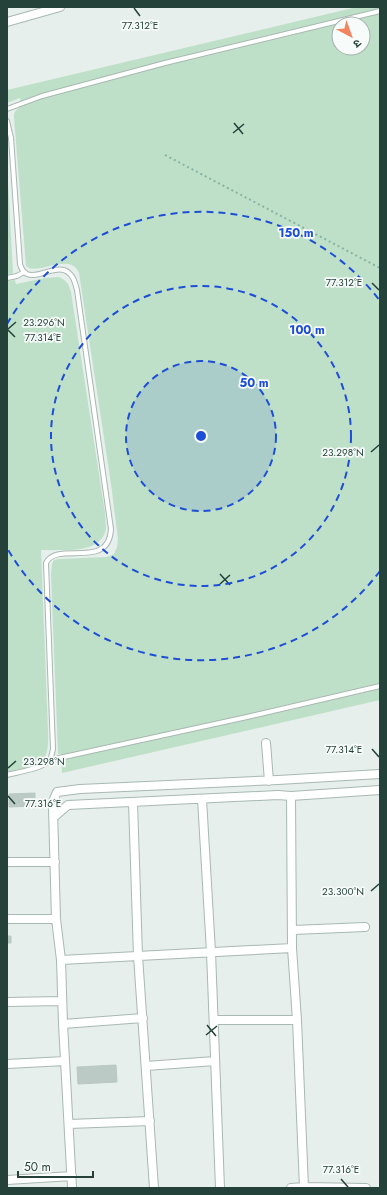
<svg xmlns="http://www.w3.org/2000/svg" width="387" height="1195" viewBox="0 0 387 1195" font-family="Jost,'Noto Sans Devanagari',sans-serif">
  <rect width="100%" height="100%" fill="#e6efeb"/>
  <path fill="#bfe0c8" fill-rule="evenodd" d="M357 7H380V700L62 773 61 754H58L51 574 52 564 54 560 59 559 107 557 114 554 117 547 118 539 111 484 79 273C70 251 37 277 26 266L14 118C14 112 15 110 21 107L20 98 7 103V90ZM339 24H363V48H339Z
    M7 164 13 273 7 275Z
    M59 277C66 280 69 284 71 292L105 513C105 518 106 523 106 528 102 556 60 549 41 550L48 731C48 739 49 749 45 757 40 767 18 769 7 772V281L15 280 16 284 45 278Z"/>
  <path fill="#bbcac4" stroke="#b8c9c2" d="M35 793V806L9 807V794Z
    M7 936H11V943H7Z
    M116 1065 117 1082 78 1084 77 1067Z"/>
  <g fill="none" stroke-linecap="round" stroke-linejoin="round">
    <defs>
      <path id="service" d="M7 109 42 96 165 63 380 11
        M7 121 11 138 20 264C21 268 23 272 27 274 40 280 62 258 73 278 75 282 76 286 77 290L111 529C109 571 57 540 46 563L53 749C52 753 52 757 49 761 41 769 18 772 7 775
        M7 278 17 276 24 272
        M50 760 247 717 380 686"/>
      <path id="minor" d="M7 22 60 7
        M266 743 269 781
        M291 796 292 948 297 1020 304 1188
        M202 799 211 952 220 1188
        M133 802 138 956 154 1188
        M54 817 68 805 278 795 291 796 380 790
        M7 862H55
        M7 919H56
        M293 930 365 927
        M61 960 292 948
        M7 1002 62 1001
        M214 1020H297
        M63 1024 143 1018
        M7 1064 65 1061
        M146 1066 215 1061
        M69 1124 150 1121
        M7 1180 72 1176
        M72 1188 63 1024 61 960 56 919 53 809 54 799 57 792 80 789 278 780 380 774
        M291 1188 304 1187 366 1188"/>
    </defs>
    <use href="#service" stroke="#a8b8b2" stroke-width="6"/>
    <use href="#minor" stroke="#a8b8b2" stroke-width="10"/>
    <path stroke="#86b3a5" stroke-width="2" stroke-dasharray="2 3" stroke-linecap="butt" d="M165 155 380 268"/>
    <use href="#service" stroke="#fff" stroke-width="4"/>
    <use href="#minor" stroke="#fff" stroke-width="8"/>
  </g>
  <path fill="none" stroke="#24423a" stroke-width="1.5" d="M134 8 140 16M234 123 243 134M233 133 244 124M372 283 379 290M8 329 16 322M8 330 15 337M371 452 379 445M220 574 230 585M220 584 230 575M372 749 379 757M8 768 16 761M8 796 15 804M371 891 379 884M207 1025 216 1036M206 1035 217 1026M341 1179 348 1187"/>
  <circle cx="201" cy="436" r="75" fill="#1d4ed8" fill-opacity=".12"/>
  <g fill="none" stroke="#1d4ed8" stroke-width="2" stroke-dasharray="7 5">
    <circle cx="201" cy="436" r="75"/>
    <circle cx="201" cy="436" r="150"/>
    <path d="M380 571A224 224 0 0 1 7 548M7 324A224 224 0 0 1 380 301"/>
  </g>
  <g font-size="10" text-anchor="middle" fill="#24423a" stroke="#f7fbf9" stroke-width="3.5" stroke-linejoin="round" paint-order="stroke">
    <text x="140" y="29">77.312°E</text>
    <text x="344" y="286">77.312°E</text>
    <text x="44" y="326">23.296°N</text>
    <text x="43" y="341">77.314°E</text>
    <text x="343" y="456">23.298°N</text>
    <text x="344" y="753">77.314°E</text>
    <text x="44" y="765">23.298°N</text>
    <text x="43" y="807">77.316°E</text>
    <text x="343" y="895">23.300°N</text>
    <text x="341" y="1173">77.316°E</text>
  </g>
  <circle cx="201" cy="436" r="6" fill="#1d4ed8" stroke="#f7fbf9" stroke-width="2"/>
  <g font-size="12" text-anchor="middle" font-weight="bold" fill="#1d4ed8" stroke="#f7fbf9" stroke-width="3.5" stroke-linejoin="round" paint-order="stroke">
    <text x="296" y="237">150 m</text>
    <text x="307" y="334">100 m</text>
    <text x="254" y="387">50 m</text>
  </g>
  <rect width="387" height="1195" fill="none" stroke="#24423a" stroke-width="16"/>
  <g transform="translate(351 36) rotate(139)"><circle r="19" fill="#f7fbf9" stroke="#a3b1ad"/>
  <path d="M0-3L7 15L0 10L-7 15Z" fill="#f4845f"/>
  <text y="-6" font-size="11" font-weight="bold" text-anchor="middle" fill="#24423a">उ</text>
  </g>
  <path d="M18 1171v6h75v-6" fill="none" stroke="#24423a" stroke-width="2"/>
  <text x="24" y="1171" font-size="12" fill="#24423a" stroke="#f7fbf9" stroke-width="3" paint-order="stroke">50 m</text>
</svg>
